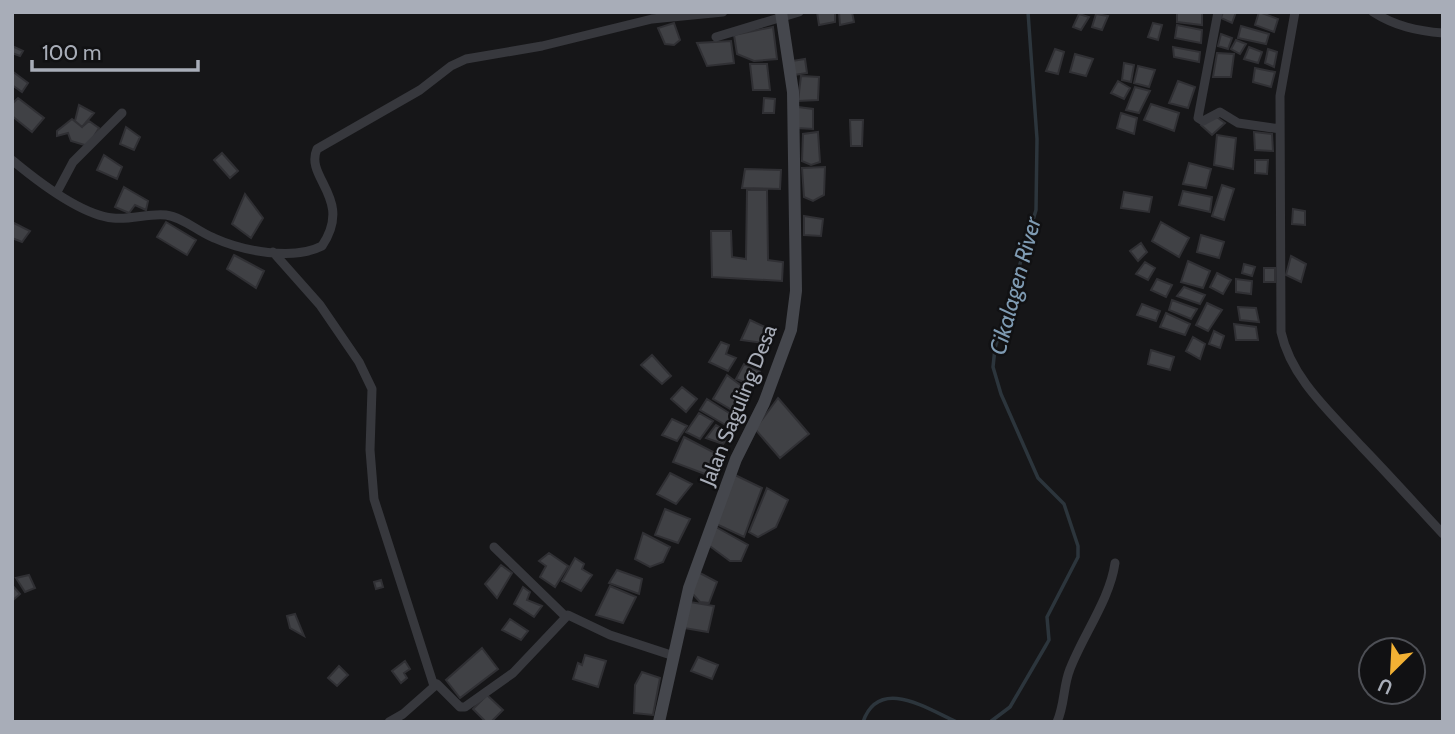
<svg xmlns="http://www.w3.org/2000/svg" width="1455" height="734" viewBox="0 0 1455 734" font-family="Cabin,sans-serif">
  <rect width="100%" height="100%" fill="#161618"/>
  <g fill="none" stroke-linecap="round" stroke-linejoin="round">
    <path stroke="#2c353c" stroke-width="3.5" d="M863 722C879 676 927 709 957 722
      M990 722 1010 707 1045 647 1049 640 1047 617 1078 557V546L1064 504 1038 478 1001 394 993 367 995 348 1036 210 1037 139 1028 12"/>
  </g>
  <path fill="#404145" stroke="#303034" stroke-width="2" d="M817 12H835V22L819 25Z
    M839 12H852L854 22 840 25Z
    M1177 12H1202V25L1177 22Z
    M1223 12H1236L1232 23 1221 18Z
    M1259 12 1278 19 1274 32 1255 25Z
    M1079 14 1089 17 1081 30 1073 27Z
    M1096 14 1108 16 1102 30 1092 27Z
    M674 23 680 40 674 45 665 44 658 28Z
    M1153 23 1162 25 1158 40 1148 37Z
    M1177 25 1202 30 1201 43 1175 38Z
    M1241 26 1269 34 1266 44 1238 38Z
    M773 27 777 59 754 61 737 54 734 35Z
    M1221 34 1232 38 1228 49 1218 46Z
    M1236 40 1246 44 1240 54 1231 49Z
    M731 41 734 63 707 66 697 43Z
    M12 46 23 51 20 56 12 53Z
    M1173 47 1200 52 1199 62 1174 57Z
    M1249 47 1262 52 1258 63 1244 59Z
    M1055 49 1064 52 1058 74 1046 71Z
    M1268 49 1277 52 1274 67 1265 63Z
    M1217 53 1234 54 1231 77H1213Z
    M1075 54 1093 59 1086 76 1070 72Z
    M805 59 807 73 794 75 792 61Z
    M1124 63 1134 65 1131 82 1122 80Z
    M750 64H767L770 90H753Z
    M1138 66 1155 70 1149 87 1134 83Z
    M1255 68 1275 72 1271 87 1253 82Z
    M12 71 28 83 22 92 12 85Z
    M801 76 819 77 818 100 798 101Z
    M1118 81 1130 88 1124 99 1111 93Z
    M1178 81 1195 87 1188 108 1169 103Z
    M1135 87 1150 91 1139 113 1126 110Z
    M18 98 44 118 32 132 12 116V104Z
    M764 98 775 99 774 113H763Z
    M1151 104 1179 113 1174 131 1144 120Z
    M79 105 94 113 82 127 75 121Z
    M798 107 813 109V129L797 128Z
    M1121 113 1137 118 1134 134 1117 128Z
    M1214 115 1225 123 1212 135 1201 125Z
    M72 119 82 127 89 121 99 128 88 146 71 141 68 133 57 136V131Z
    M850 120H863L862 146H851Z
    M126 127 140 137 134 150 120 144Z
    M818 132 820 162 811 165 802 161 803 134Z
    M1254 132 1272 134 1273 151 1255 150Z
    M1217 135 1236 138 1233 169 1214 165Z
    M222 153 238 171 230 178 214 160Z
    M104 155 122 167 117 179 97 170Z
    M1255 160H1268L1267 174 1255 173Z
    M1189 163 1211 169 1206 188 1183 184Z
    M825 167 824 195 813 201 804 197 802 168Z
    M745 169 781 170 780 189 742 188Z
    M1222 185 1234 189 1224 220 1212 216Z
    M124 187 148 201 146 210 135 205 129 213 115 207Z
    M747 190H767L768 260 783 262 782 281 712 277 711 231H731L732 257 746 259Z
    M1183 191 1212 197 1210 212 1179 205Z
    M1124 192 1152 197 1149 212 1121 208Z
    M245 194 263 218 251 238 232 224Z
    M1293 209 1305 211V225L1292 224Z
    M804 216 823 219 821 236 804 235Z
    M12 222 30 231 22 242 12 238Z
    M166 222 196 240 187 255 157 237Z
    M1161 222 1189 238 1179 257 1152 241Z
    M1201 235 1224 242 1219 258 1197 252Z
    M1141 243 1147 252 1138 261 1130 251Z
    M234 255 264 271 256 288 227 269Z
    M1291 256 1306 264 1301 282 1286 275Z
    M1188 261 1210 271 1203 288 1181 282Z
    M1145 262 1155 268 1148 280 1136 274Z
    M1244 264 1255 267 1252 276 1242 273Z
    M1264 268H1275V282H1264Z
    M1217 273 1231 280 1223 294 1210 287Z
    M1157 279 1172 285 1166 297 1151 290Z
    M1236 279 1252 281 1251 294 1236 292Z
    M1184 287 1205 295 1200 304 1177 296Z
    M1172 300 1197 309 1191 319 1169 310Z
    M1207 303 1222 310 1208 331 1196 325Z
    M1142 304 1160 311 1156 321 1137 315Z
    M1238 307 1256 308 1259 322 1240 320Z
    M1166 313 1190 324 1185 335 1160 327Z
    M750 320 769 329 763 343 741 340Z
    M1234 324 1256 327 1258 340H1236Z
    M1214 331 1224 336 1220 348 1209 344Z
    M1193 337 1205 344 1200 359 1186 351Z
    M721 342 729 345 726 354 736 358 728 371 709 362Z
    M1151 350 1174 357 1170 370 1148 364Z
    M652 355 671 376 662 384 641 365Z
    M744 364 760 371 751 385 736 379Z
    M727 375 743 387 732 410 713 399Z
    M682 387 697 399 686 412 671 399Z
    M778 398 809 434 780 458 755 429Z
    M707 399 740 420 734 430 700 410Z
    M699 413 713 421 700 439 686 432Z
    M672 419 687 426 677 441 662 435Z
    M716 425 731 434 723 444 706 438Z
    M684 437 721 456 705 474 673 462Z
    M670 473 692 484 676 504 657 494Z
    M735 475 762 488 744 537 714 523Z
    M767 488 788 500 776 527 758 537 749 532Z
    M665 509 690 519 678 543 655 535Z
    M716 527 748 545 741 561H730L707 544Z
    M643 533 670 547 663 562 650 567 635 559Z
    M549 553 568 566 555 587 540 577 546 566 539 561Z
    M575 558 584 564 582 569 592 575 581 591 562 581Z
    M501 565 512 573 497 598 485 584Z
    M617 570 642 579 639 594 609 583Z
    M698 572 717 582 709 603 700 602 690 591Z
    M29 575 35 588 25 592 16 578Z
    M381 580 383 587 376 589 374 582Z
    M12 585 20 594 12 601Z
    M610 586 636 597 623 623 596 615Z
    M523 587 530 592 527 600 542 606 534 617 514 604Z
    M690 602 714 606 708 632 684 628Z
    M295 614 304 636 290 628 287 616Z
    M510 619 528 631 521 640 502 630Z
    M482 648 498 669 460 698 446 680Z
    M585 655 606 661 598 687 573 679 578 663 582 665Z
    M698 657 718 665 712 679 691 671Z
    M405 661 410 669 404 673 407 678 401 683 392 671Z
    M339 666 348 675 337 686 328 678Z
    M642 672 660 678 653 715 634 713 635 685Z
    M487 695 503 710 491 722H486L473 709Z"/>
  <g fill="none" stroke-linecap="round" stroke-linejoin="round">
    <path stroke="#37383d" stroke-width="9" d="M1218 12 1198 118 1203 121 1220 112 1238 123 1280 129
      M1295 12 1280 96 1281 332C1291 378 1330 412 1361 446 1389 475 1416 505 1443 534
      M1373 12C1395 26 1417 31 1443 33
      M716 37 799 12
      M12 160C36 180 81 215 113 218 131 220 149 213 166 215 183 217 198 232 214 238 243 251 293 261 322 246 354 198 304 178 317 149L420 90 451 66 466 59 542 46 652 19 723 12
      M57 192 73 162 122 113
      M273 252 320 305 359 362 372 389 370 450 374 499 434 686
      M494 547 565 616
      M389 722 403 714 437 684 460 707H465L513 673 568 615 610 635 674 656
      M1057 722C1065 704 1063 686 1070 669 1083 635 1110 599 1115 563"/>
    <path stroke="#45474d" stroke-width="12" d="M659 722 689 588 736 459 764 403 791 330 796 291 793 92 781 12"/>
  </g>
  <g text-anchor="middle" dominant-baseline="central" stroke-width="5" stroke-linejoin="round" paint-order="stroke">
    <g font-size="21" fill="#a8adb8" stroke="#111113">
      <text transform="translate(738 405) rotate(-68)">Jalan Saguling Desa</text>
    </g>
    <g font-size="23" font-style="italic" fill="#7f9bb3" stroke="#111113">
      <text transform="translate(1015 286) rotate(-75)">Cikalagen River</text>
    </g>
  </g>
  <rect width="1455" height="734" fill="none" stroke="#a8adb8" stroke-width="28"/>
  <g transform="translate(1392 671) rotate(204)"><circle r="33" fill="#111113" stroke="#4d4f55" stroke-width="2"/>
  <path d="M0-5L12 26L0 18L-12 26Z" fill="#f2b134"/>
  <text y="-10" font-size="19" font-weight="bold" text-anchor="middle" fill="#a8adb8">U</text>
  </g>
  <path d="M32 60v10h166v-10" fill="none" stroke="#a8adb8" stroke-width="3.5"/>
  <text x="42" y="60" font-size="21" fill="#a8adb8" stroke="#111113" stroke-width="5" paint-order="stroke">100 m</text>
</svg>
